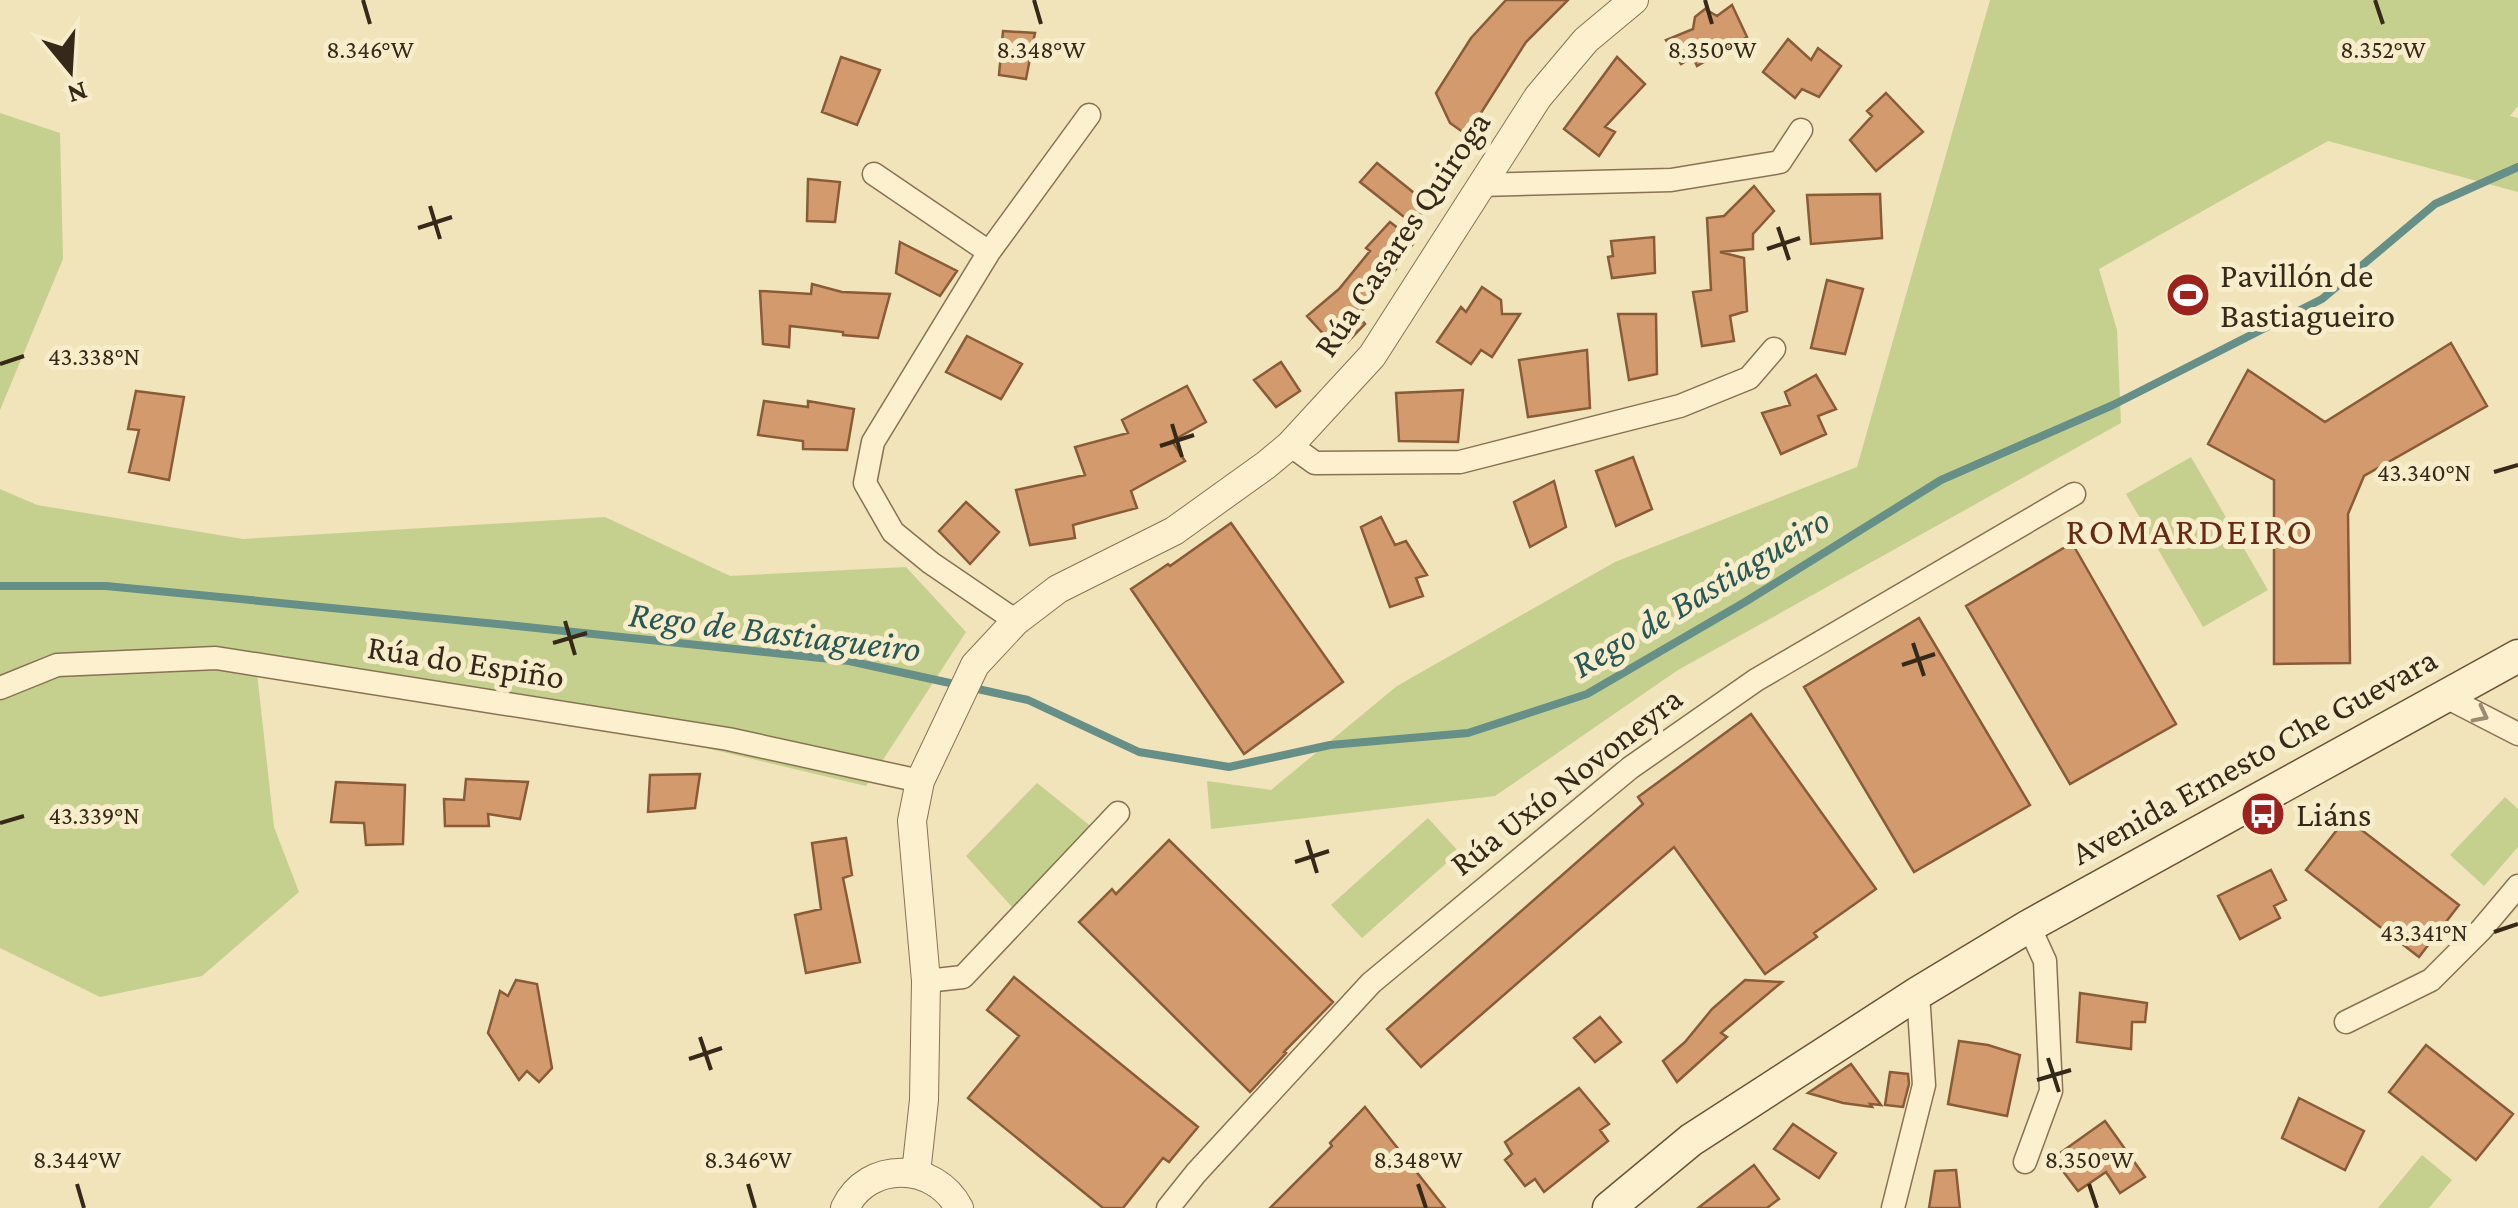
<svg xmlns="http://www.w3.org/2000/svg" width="2518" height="1208" viewBox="0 0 2518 1208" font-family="'Crimson Pro',serif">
  <rect width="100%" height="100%" fill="#f1e3ba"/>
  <path fill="#c5d08e" d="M1990 0H2518V106L2510 116 2518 118V192L2328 141 2099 269 2117 330 2121 423 1678 670 1495 796 1211 829 1207 781 1271 790 1397 686 1615 562 1857 467Z
    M0 113 60 133 63 259 0 410Z
    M2191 457 2268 590 2203 627 2126 494Z
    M0 489 37 505 243 539 605 517 730 576 906 567 966 632 866 786 613 726 257 673 274 827 299 892 202 976 100 997 0 948Z
    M1037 783 1093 828 1012 907 966 856Z
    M2505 797 2518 809V847L2484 886 2450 855Z
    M1428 818 1459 852 1362 938 1331 905Z
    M2422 1155 2452 1180 2429 1208H2378Z"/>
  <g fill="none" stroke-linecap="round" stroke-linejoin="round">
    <path stroke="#668f87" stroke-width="8" d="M0 586H106L517 626 849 661 959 685
      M973 688 1028 700 1139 752 1229 767 1330 745 1468 733 1587 694 1745 602 1941 480 2113 405 2322 299 2435 204 2518 167"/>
  </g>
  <path fill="#d39b6d" stroke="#8a5b37" stroke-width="2.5" d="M1506 0H1568L1526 42 1467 135 1450 123 1436 93 1471 38Z
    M1732 5 1747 37 1697 66 1693 57 1681 64 1666 40 1693 29 1695 17 1705 9 1717 16Z
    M1003 31 1035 33 1026 79 999 75Z
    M1788 39 1811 60 1818 48 1841 66 1819 97 1802 89 1795 98 1763 72Z
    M841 57 880 70 857 125 822 112Z
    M1617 57 1645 84 1605 127 1615 132 1599 156 1564 129Z
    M1886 93 1923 132 1876 171 1850 140 1872 116 1867 111Z
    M1377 163 1429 205 1413 224 1360 182Z
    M808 179 840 182 835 222 807 221Z
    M1754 186 1774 211 1753 234V249L1720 252 1744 258 1747 311 1730 316 1734 341 1702 346 1693 292 1711 290 1707 218 1724 216Z
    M1880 194 1882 238 1811 244 1807 195Z
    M1390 222 1415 241 1385 285 1358 315 1365 324 1339 351 1307 316 1339 289 1370 251 1366 248Z
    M1654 237 1655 273 1612 278 1608 257 1613 256 1611 241Z
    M900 242 957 271 940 296 896 273Z
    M1827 280 1863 289 1845 354 1811 348Z
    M812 284 842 292 890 294 878 338 843 335V332L790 326 789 347 763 344 760 291 811 294Z
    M1482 287 1501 300 1502 314H1520L1492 357 1481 350 1471 364 1437 342 1461 307 1466 312Z
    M1618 314H1656L1657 374 1629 380Z
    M967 336 1022 364 1001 399 946 372Z
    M2451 343 2487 406 2364 476 2348 514 2350 663 2274 664V480L2208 444 2248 370 2325 422Z
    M1587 350 1590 408 1528 417 1519 360Z
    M1281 362 1300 391 1276 407 1254 380Z
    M1816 375 1836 409 1818 416 1826 434 1781 454 1762 413 1790 405 1785 392Z
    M1187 386 1206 422 1172 441 1185 461 1131 491 1137 508 1073 525 1075 538 1030 545 1016 490 1085 475 1075 447 1128 433 1122 420Z
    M1463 390 1458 442 1399 441 1396 393Z
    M136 391 184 397 169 480 129 472 139 430 128 429Z
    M764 401 808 407V401L854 409 847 450 803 449V441L758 435Z
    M1633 457 1652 509 1616 526 1596 471Z
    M1554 481 1566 527 1530 547 1514 502Z
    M966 502 999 532 970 564 939 531Z
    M1381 517 1395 545 1406 541 1427 575 1416 578 1423 596 1390 607 1361 527Z
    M1231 523 1343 682 1244 754 1131 589 1168 564 1170 566Z
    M2072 543 2176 724 2070 784 1966 606Z
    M1919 618 2030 805 1914 872 1804 687Z
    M1751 714 1876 889 1814 933 1817 937 1765 974 1674 847 1421 1067 1387 1029 1643 804 1638 797Z
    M700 774 695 808 648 812 650 775Z
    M466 779 528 782 520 819 488 814 489 826H445L444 799 464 800Z
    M336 782 405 785 403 844 366 845 364 823 331 822Z
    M2346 818 2459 905 2419 957 2306 870Z
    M846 838 852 875 843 878 860 962 806 973 795 915 821 909 812 843Z
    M1169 840 1333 1002 1284 1052 1286 1053 1250 1092 1079 922 1112 889 1116 894Z
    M2271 870 2286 900 2274 906 2280 918 2240 939 2218 896Z
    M1014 977 1198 1127 1169 1162 1163 1158 1123 1208H1103L968 1098 1019 1036 987 1010Z
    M516 980 537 984 552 1068 539 1082 527 1071 519 1080 488 1033 500 991 508 996Z
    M1745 980 1782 982 1721 1033 1727 1037 1677 1082 1663 1061 1685 1042 1712 1009Z
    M2080 993 2147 1003 2145 1022H2132L2131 1049 2077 1042Z
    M1600 1017 1621 1042 1595 1062 1574 1038Z
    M1959 1041 1988 1045 2020 1055 2007 1116 1948 1104Z
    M2426 1045 2513 1114 2476 1160 2389 1092Z
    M1851 1064 1881 1105 1870 1104 1872 1107 1843 1103 1808 1093Z
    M1890 1072 1908 1074 1909 1084 1903 1107 1885 1105Z
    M1579 1088 1609 1124 1600 1130 1608 1141 1544 1192 1535 1179 1525 1186 1505 1160 1512 1154 1505 1142Z
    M2299 1098 2364 1131 2345 1170 2282 1138Z
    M1365 1107 1445 1208H1270L1332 1146 1330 1143Z
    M2105 1121 2145 1177 2120 1193 2106 1172 2078 1191 2053 1158Z
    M1793 1124 1836 1153 1819 1178 1774 1149Z
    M1754 1165 1779 1199 1767 1208H1698Z
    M1956 1170 1960 1208H1929L1935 1171Z"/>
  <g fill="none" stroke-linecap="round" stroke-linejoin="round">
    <defs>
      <path id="minor" d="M874 174 989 252
        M1481 185 1671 180 1780 162 1801 130
        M1290 445 1315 463 1460 462 1680 406 1749 378 1774 349
        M1016 621 931 563 893 532 865 483 873 442 989 252 1089 115
        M0 688 57 665 216 658 728 739 920 781
        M2444 696 2518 734
        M926 981 963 977 1118 813
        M2346 1022 2431 980 2481 930 2518 886
        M2025 1162 2051 1091 2045 961 2029 926
        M1168 1208 1196 1173 1371 983 1630 768 1756 680 2074 494
        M1893 1208 1924 1085 1918 993"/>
      <path id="tertiary" d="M916 1173 924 1100 926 981 912 821 920 781 975 665 1016 621 1058 589 1174 531 1266 465 1290 445 1372 356 1538 97 1586 40 1634 0
        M845 1208C868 1160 935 1162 959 1208"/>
      <path id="secondary" d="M1609 1208 1691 1140 1918 993 2029 926 2518 656"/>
    </defs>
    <use href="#minor" stroke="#897253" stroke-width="25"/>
    <use href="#tertiary" stroke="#897253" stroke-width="30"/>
    <use href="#secondary" stroke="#6b5337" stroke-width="35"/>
    <use href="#minor" stroke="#fcf0ce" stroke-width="22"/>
    <use href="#tertiary" stroke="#fcf0ce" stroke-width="28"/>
    <use href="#secondary" stroke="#fcf0ce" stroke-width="32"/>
  </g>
  <defs><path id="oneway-chevron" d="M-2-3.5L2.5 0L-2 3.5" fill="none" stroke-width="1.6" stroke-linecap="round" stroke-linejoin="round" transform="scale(2.5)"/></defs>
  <use stroke="#9a8c74" href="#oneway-chevron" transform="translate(2481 715) rotate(27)"/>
  <path fill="none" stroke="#37291a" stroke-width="4" d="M363 0 370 24M1034 0 1041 24M1705 0 1712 24M2375 0 2383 24M430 206 440 239M1778 227 1789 260M418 228 452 217M1767 249 1800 238M0 364 24 356M1172 424 1182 457M1160 446 1194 435M2494 472 2518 465M565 621 575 655M553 643 587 633M1913 643 1924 676M1902 665 1935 654M0 823 24 816M1307 840 1317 873M1295 862 1329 851M2494 932 2518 924M700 1037 711 1070M2048 1058 2059 1092M689 1059 722 1048M2037 1080 2071 1070M77 1184 84 1208M748 1184 755 1208M1418 1184 1426 1208M2089 1184 2097 1208"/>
  <defs>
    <symbol id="stadium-disc" viewBox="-11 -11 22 22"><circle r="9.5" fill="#9d221e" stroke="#f8edca"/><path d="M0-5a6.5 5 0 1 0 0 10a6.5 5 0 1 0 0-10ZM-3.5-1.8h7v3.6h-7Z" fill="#fff"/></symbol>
    <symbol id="bus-disc" viewBox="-11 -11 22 22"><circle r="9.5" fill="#9d221e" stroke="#f8edca"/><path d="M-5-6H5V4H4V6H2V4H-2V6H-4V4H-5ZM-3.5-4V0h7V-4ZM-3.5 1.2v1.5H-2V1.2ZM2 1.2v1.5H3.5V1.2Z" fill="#fff"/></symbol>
  </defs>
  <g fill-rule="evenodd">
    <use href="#stadium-disc" x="2163" y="270" width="50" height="50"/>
    <use href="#bus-disc" x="2238" y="789" width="50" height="50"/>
  </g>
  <g text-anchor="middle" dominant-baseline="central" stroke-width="10" stroke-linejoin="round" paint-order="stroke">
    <g font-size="35" fill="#37291a" stroke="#f8edca">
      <text transform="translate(1402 234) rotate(-56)">Rúa Casares Quiroga</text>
      <text transform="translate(466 662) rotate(9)">Rúa do Espiño</text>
      <text transform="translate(2254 756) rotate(-29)">Avenida Ernesto Che Guevara</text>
      <text transform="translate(1566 781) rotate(-38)">Rúa Uxío Novoneyra</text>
    </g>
    <g font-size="35" fill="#37291a" stroke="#f8edca" text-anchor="start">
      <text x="2220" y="275">Pavillón de<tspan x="2220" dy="40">Bastiagueiro</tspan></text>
      <text x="2296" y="814">Liáns</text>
    </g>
    <g font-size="38" letter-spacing="2.5" fill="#672a15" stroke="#f8edca">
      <text x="2190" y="531">ROMARDEIRO</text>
    </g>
    <g font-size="38" font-style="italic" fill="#275857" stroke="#f8edca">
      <text transform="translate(1700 592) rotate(-31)">Rego de Bastiagueiro</text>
      <text transform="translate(775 631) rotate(7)">Rego de Bastiagueiro</text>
    </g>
  </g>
  <g font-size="25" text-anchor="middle" fill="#37291a" stroke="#f8edca" stroke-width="10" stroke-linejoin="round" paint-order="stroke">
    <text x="370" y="58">8.346°W</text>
    <text x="1041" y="58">8.348°W</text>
    <text x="1712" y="58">8.350°W</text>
    <text x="2383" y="58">8.352°W</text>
    <text x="94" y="365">43.338°N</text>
    <text x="2424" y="481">43.340°N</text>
    <text x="94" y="824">43.339°N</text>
    <text x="2424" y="941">43.341°N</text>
    <text x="77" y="1168">8.344°W</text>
    <text x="748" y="1168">8.346°W</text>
    <text x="1418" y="1168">8.348°W</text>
    <text x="2089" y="1168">8.350°W</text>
  </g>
  <g transform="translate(70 70) rotate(162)" stroke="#f8edca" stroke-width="8" paint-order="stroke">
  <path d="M0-8L18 38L0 25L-18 38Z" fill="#37291a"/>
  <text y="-15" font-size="28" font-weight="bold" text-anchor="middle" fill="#37291a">N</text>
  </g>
</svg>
